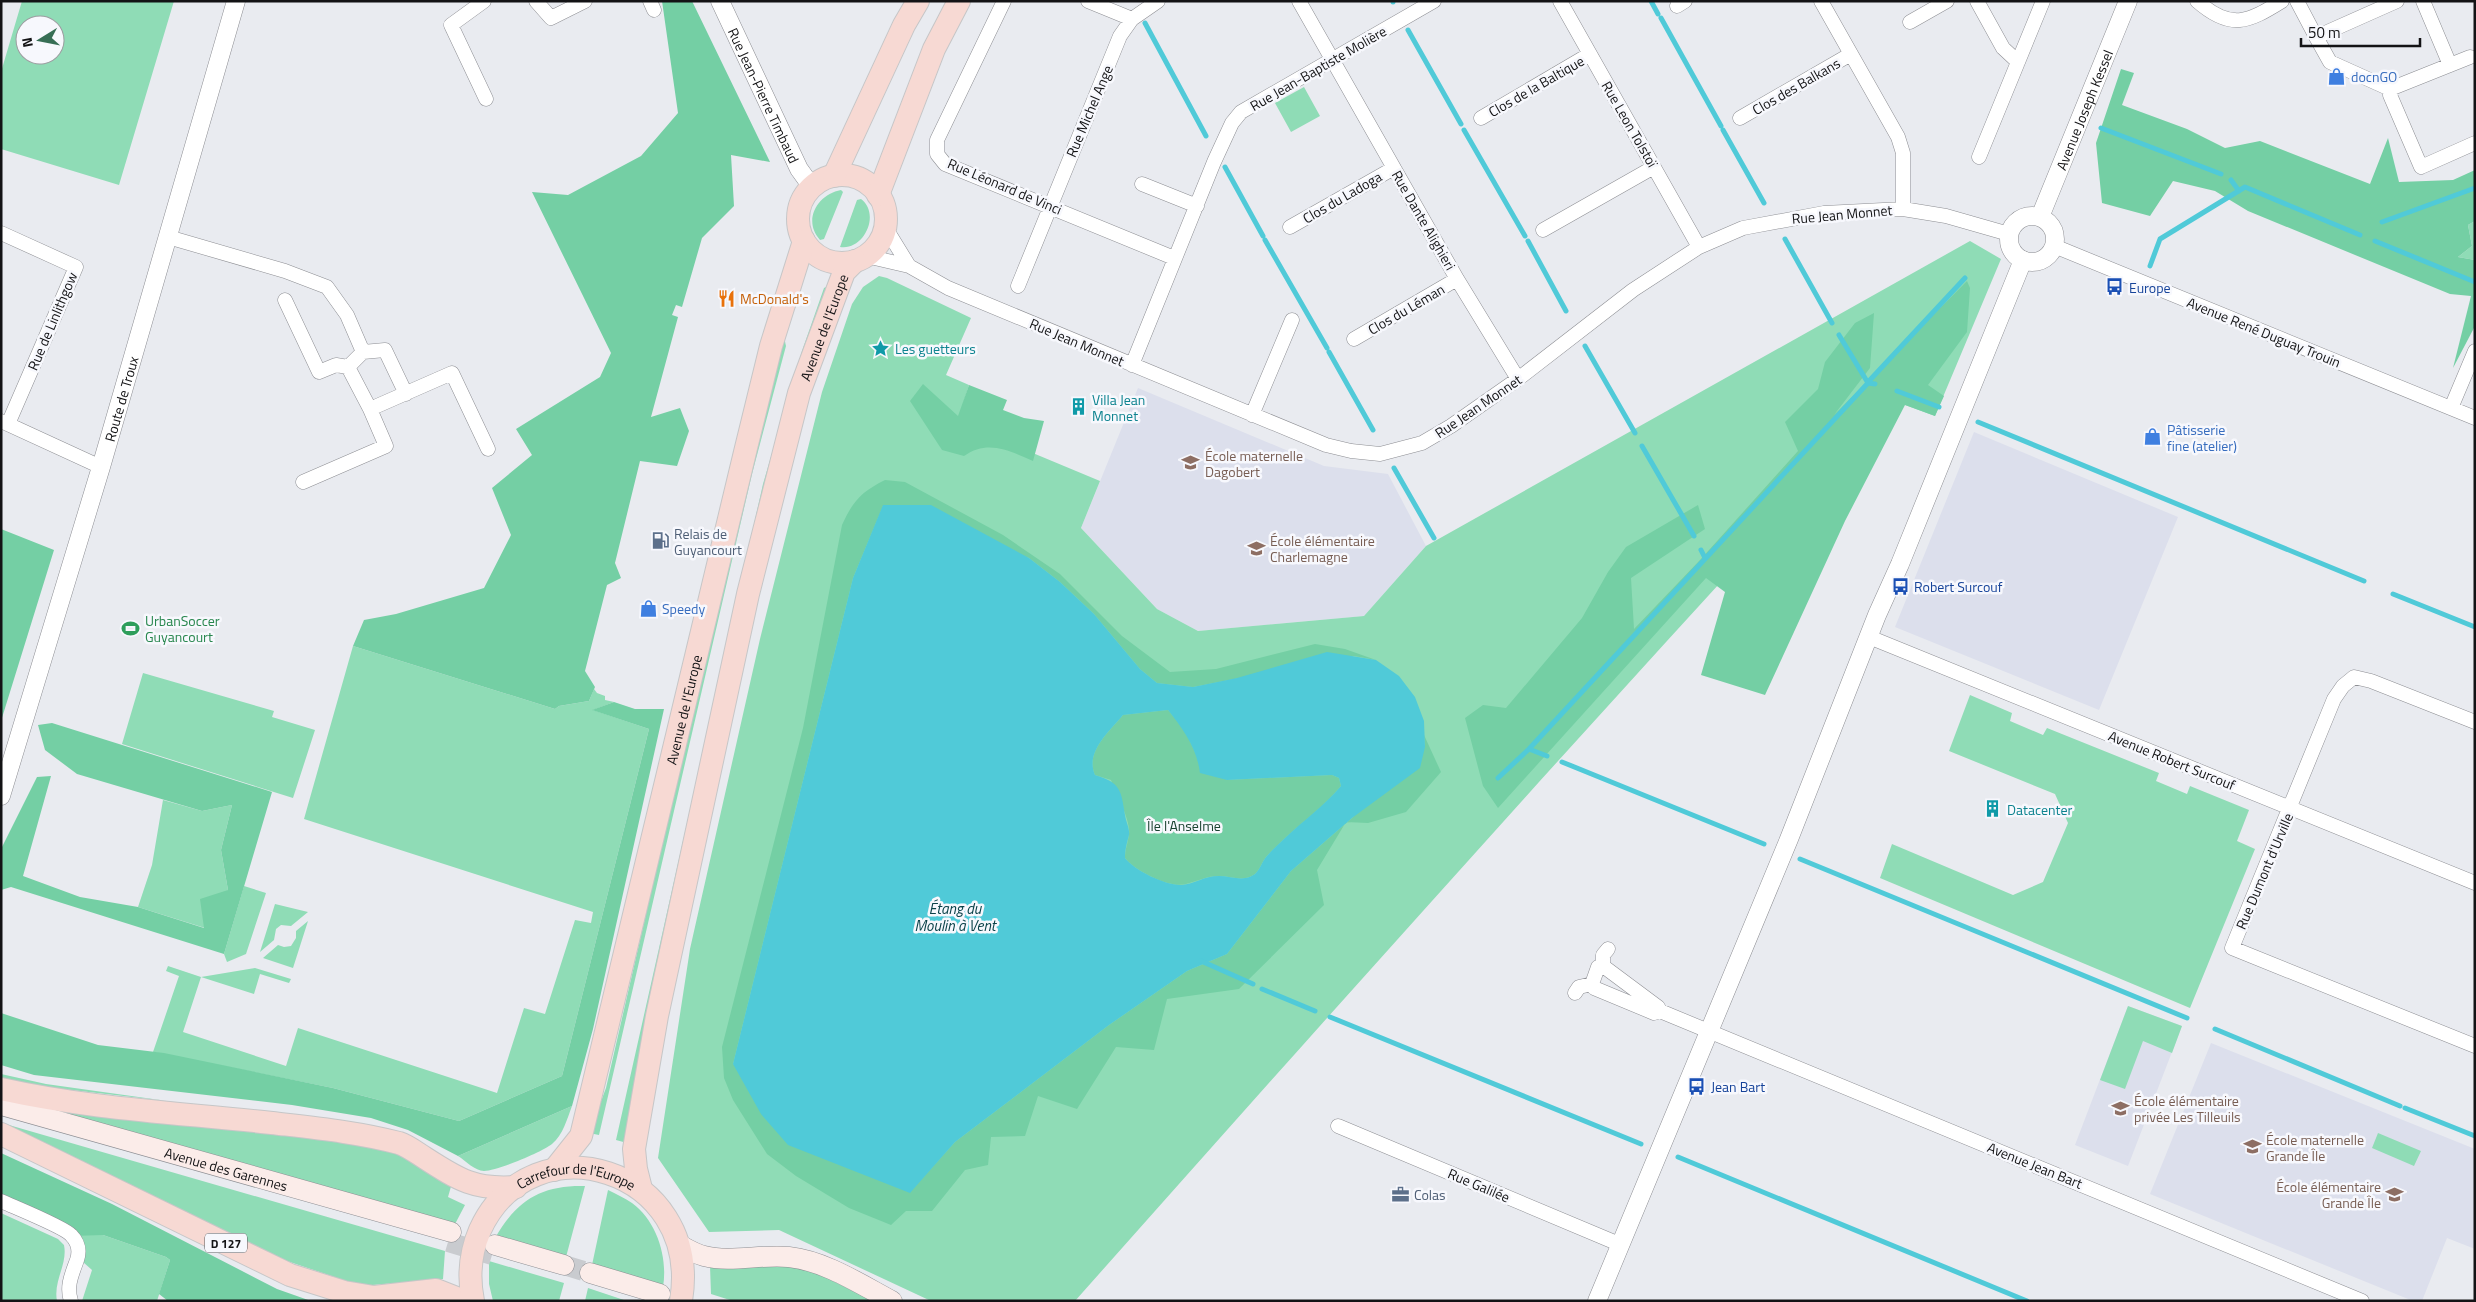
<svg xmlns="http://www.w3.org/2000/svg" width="2476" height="1302" viewBox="0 0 2476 1302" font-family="'Titillium Web',sans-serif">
  <rect width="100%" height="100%" fill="#e9ebf0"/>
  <path fill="#dcdfec" d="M1138 388 1324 466 1388 474 1426 546 1364 616 1198 631 1157 609 1081 528Z
    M1974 432 2178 517 2099 710 1895 627Z
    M2128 1006 2182 1026 2128 1166 2075 1145Z
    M2211 1043 2475 1149V1249L2447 1238 2422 1301H2413L2150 1194Z"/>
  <path fill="#8fdcb6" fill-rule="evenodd" d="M22 1H174L119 185 1 149V72ZM25 25H55V55H25Z
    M1304 87 1320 116 1291 132 1275 103Z
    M841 190 843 192 824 239 820 240C802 220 818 194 841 190Z
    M861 199C881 214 864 251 840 247L857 200Z
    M2475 221V260L2458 257 2472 246 2468 225Z
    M1970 241 2001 259 1935 416 1889 399C1614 696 1344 998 1075 1301H931L779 1230 709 1232 658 1158 690 949 760 639 822 392 852 304 863 287 879 276 887 278 971 318 946 375 969 385 963 404 980 431 1100 481 1081 528 1157 609 1198 631 1364 616 1426 546Z
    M832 284 627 1143 616 1140 763 484 802 351 824 288Z
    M793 297 798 301C792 318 781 328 786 346L752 474 599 1135 589 1133 606 1088 744 487Z
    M353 646 555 709 559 706 589 701 594 689 597 693 605 696V700L614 702 593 710 649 729 562 1076 459 1121 333 1088 153 1052 179 976 166 971 168 966 201 977 255 968 291 979 289 983 260 974 254 994 201 977 183 1032 286 1066 298 1028 497 1093 524 1008 545 1014 575 920 591 923 593 912 304 819Z
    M143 673 274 711 272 717 315 730 293 798 122 744Z
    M1970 695 2012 713 2010 721 2043 735 2047 728 2159 773 2156 781 2187 794 2190 786 2249 810 2237 841 2255 849 2190 1008 1880 878 1892 844 2013 895 2043 882 2068 823 2055 794 1949 751Z
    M163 800 202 811 232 805 221 850 228 890 205 928 138 907 152 865Z
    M244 886 266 893 246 954 227 962 224 954Z
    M275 904 308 912 291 926 281 925 276 929 274 940 260 952Z
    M308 921 293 968 263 958 278 945 284 947 291 946 296 938V931Z
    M2128 1006 2182 1026 2172 1053 2143 1041 2125 1089 2100 1080Z
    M1 1074 46 1084 167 1101 1 1082Z
    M10 1100 343 1135 408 1154 452 1183 448 1197 465 1205 454 1226Z
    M572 1106C567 1119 563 1135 552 1144 542 1152 497 1171 484 1171 475 1171 466 1161 458 1156Z
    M2 1123 445 1251 443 1279 361 1286 284 1260Z
    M2378 1133 2421 1151 2414 1166 2372 1148Z
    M585 1186 566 1257 495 1238C517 1200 541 1185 585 1186Z
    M608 1190C616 1194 625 1198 632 1203 657 1221 668 1258 663 1287L592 1265Z
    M1 1213 58 1239 64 1245C68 1264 53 1281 57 1301H1Z
    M75 1235H103L166 1257 170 1260 157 1301H82L92 1270 83 1262Z
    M489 1261 564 1283 559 1301H493L489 1284Z
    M782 1263 809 1269 873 1301H733L711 1294 710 1266Z
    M588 1288 627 1301H585Z"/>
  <path fill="#74cfa4" d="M662 1H692L770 162 731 155 734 206 702 238 682 307 676 305 672 315 678 317 651 417 680 408 689 431 677 466 640 461 615 563 621 578 607 585 585 671 595 687 589 701 559 706 555 709 353 646 364 620 396 614 484 588 511 535 492 488 532 455 516 429 600 377 611 353 532 192 568 195 641 156 678 113Z
    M2121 69 2134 73 2122 105 2187 129 2225 148 2260 141 2370 184 2388 138 2399 182 2453 180 2475 170V221L2468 225 2472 246 2458 257 2475 260V326L2453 368 2471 296 2450 294 2248 211 2215 191 2173 181 2150 216 2102 203 2096 143Z
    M1967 281 1970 288 1967 332 1928 385 1944 396 1935 416 1905 405 1845 521 1765 695 1701 675 1725 592 1706 578 1498 808 1483 786 1465 718 1483 705 1506 708 1582 618 1608 572 1626 547 1698 505 1705 529 1631 578 1634 629 1700 560 1798 451 1785 422 1818 389 1825 362 1855 323 1874 313 1870 368 1834 415Z
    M923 384 958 416 969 385 1007 400 1003 410 1024 418 1044 421 1033 461C1010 451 988 439 964 456L942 450 910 401Z
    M885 480 905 482 1003 535 1060 574 1122 636 1170 672 1216 669 1315 644 1345 649 1376 660 1354 656 1193 687 1157 683 1140 669 1094 614 1060 582 1029 558 883 506 853 578 733 1064 910 1192 955 1142 1109 1025 1187 971 1227 954 1291 871 1352 818 1425 747 1424 735 1441 772 1406 812 1368 823 1346 822 1317 870 1324 905 1239 989 1167 999 1154 1050 1116 1047 1077 1109 1038 1096 1025 1136 991 1137 988 1165 965 1170 932 1211H906L891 1225 849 1208 796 1176 767 1154 733 1100 724 1078 722 1047 803 728 842 525C853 501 861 492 885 480Z
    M1 529 54 550 1 721Z
    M614 702 635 709H664L593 1029 572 1106 458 1156 408 1130 371 1118 292 1105 34 1075 1 1065V1013L98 1045 164 1053 333 1088 459 1121 562 1076 649 729 592 710Z
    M1168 710 1184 729 1198 758 1227 780 1332 775 1339 778 1341 786C1324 807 1302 822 1282 841 1277 846 1271 851 1266 857 1262 862 1260 869 1256 873 1245 883 1232 876 1219 876 1206 876 1198 881 1186 884 1170 889 1134 870 1125 858 1125 849 1128 843 1129 834 1131 821 1116 793 1111 780L1095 775C1085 752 1109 732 1123 715Z
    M52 723 272 792 224 954 11 887 1 890V849L37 777 51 776 23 876 80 897 138 907 204 928 200 899 228 890 221 850 232 805 202 811 77 774 45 750 38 725Z
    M1 1153 112 1204 277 1289 311 1301H168L159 1294 170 1260 166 1257 103 1235 72 1236 1 1194Z"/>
  <path fill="#50cad8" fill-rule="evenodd" d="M883 505H931L1029 558 1060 582 1094 614 1140 669 1157 683 1193 687 1237 678 1327 652 1376 660 1399 676 1415 697 1424 721 1425 747 1420 768 1352 818 1291 871 1227 954 1187 971 1109 1025 955 1142 910 1193 788 1145 761 1114 733 1064 853 578ZM1168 710C1183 729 1197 748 1200 773L1227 780 1332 775 1339 778 1341 786C1324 806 1304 820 1285 838 1279 844 1272 850 1266 857 1262 862 1260 869 1256 873 1245 883 1232 876 1219 876 1204 876 1194 884 1182 885 1166 886 1134 870 1125 858 1125 849 1127 843 1129 835 1130 829 1126 822 1125 815 1121 790 1121 783 1095 775 1085 752 1109 732 1123 715Z"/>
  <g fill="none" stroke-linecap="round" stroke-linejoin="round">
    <path stroke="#50cad8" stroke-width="5" d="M1393 1V2
      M1651 1 1658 14
      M1661 18 1721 126
      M1145 23 1206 136
      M1408 30 1461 124
      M2101 128 2221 174
      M1464 130 1525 236
      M1723 130 1764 203
      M1225 167 1263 236
      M2231 180 2239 191
      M2382 222 2475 188
      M1785 239 1832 323
      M1265 240 1327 348
      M1528 241 1566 311
      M2375 241 2475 282
      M2150 266 2160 239 2245 187 2360 235
      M1839 335 1868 383
      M1585 346 1635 433
      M1329 352 1373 430
      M1869 381 1965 278
      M1897 391 1939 407
      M1978 422 2364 581
      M1642 446 1694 536
      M1394 468 1434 538
      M1701 550 1705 558
      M2393 594 2475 627
      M1529 749 1547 756
      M1562 762 1764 844
      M1498 778 1529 749 1868 383 1875 384
      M1800 859 2187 1018
      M1201 961 1253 984
      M1262 989 1315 1011
      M1330 1017 1641 1144
      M2215 1029 2400 1106
      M2405 1108 2475 1136
      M1678 1157 2027 1301"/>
    <path stroke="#c9cbcf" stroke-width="20" stroke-dasharray="20 10" stroke-linecap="butt" d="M448 1242 492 1255
      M564 1265 590 1273"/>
    <defs>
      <path id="minor" d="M484 1 451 25 486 99
        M536 1 551 18 585 1
        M650 1 654 10
        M1004 1 937 140V154L945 164 1174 258
        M1088 1 1132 19
        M1299 1 1457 279 1518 379
        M1560 1 1699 247
        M1821 1 1898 137 1903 153V209
        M1977 1 2003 48 2018 62
        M2197 1C2231 31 2248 22 2282 1
        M2297 1 2316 37 2397 1
        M2423 1 2450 65
        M1677 6 1685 1
        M1910 22 1947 1
        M2316 37 2330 62 2390 89 2470 57
        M2390 89V95L2421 167 2475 143
        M1481 118 1590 54
        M1740 118 1851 54
        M1979 157 2043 1
        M1142 184 1197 206
        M885 227 909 266
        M1290 227 1394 168
        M1543 230 1654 167
        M1 233 76 267 8 424
        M168 237 285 271 327 287 347 315 363 352
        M2054 246 2475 418
        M866 256 909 266 948 288 1326 445 1351 451 1380 454 1422 443 1451 426 1518 379 1633 290 1699 247 1743 228 1824 213 1903 209 1946 216 2009 234
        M1018 286 1120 36 1132 19 1158 1
        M285 300 319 372 336 365 348 367
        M1354 339 1457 279
        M1132 365 1214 162 1232 123 1241 112 1434 1
        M406 394 385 350 363 352 348 367 370 409 452 373 488 449
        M2451 408 2475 351
        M1252 415 1292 320
        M1 421 101 467
        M303 482 386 446 370 409
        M1869 637 2475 883
        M2475 722 2371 681 2354 677 2343 686 2334 699 2232 948 2475 1046
        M1603 966V955L1608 949
        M1575 993 1579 987 1592 984
        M1660 1011 1654 1013 1594 988 1592 984 1598 967 1603 966 1658 1007 1660 1011 2362 1301
        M1338 1126 1619 1244
        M1 1201C14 1207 64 1227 71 1235 78 1242 80 1251 77 1260 72 1274 66 1286 71 1301"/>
      <g id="tertiary">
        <path id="s1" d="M720 1 799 169 812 187"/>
        <circle cx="2032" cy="239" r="23"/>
        <path id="s2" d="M2040 217 2128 1"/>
        <path id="s3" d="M1 796 101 467 236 1"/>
        <path d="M1597 1301 1789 839 1877 615 1900 564 2023 260"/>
      </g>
      <g id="secondary">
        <path id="s4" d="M1 1105 451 1232"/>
        <path d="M495 1245 564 1265"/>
        <path d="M680 1245C687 1249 696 1254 704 1256 731 1263 761 1254 789 1257 825 1261 860 1284 892 1301"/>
        <path d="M590 1273 660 1294"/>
      </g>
      <g id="primary">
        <circle cx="842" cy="219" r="44"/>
        <path d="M834 176 904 25 918 1"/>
        <path d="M878 195 934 49 959 1"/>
        <path d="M1 1089C90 1109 182 1113 272 1123 315 1128 357 1132 399 1143 408 1146 417 1153 425 1158 459 1180 475 1190 516 1187"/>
        <path d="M1 1134 290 1275 344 1292 374 1297 436 1290 464 1301"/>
        <path id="s5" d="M554 1170 581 1136 746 448 771 346 804 241"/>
        <path id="s6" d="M641 1189 636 1169 634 1149 657 1016 748 594 799 393 844 272 855 261"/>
        <path id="s7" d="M473 1301C468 1276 470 1253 480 1230 532 1117 703 1168 681 1301"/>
      </g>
    </defs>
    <use href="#minor" stroke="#8d8e93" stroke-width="15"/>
    <use href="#tertiary" stroke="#8d8e93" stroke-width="19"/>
    <use href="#secondary" stroke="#8d8e93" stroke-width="21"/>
    <use href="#primary" stroke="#c6c6c7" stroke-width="24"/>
    <use href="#minor" stroke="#fff" stroke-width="14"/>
    <use href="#tertiary" stroke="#fff" stroke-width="18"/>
    <use href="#secondary" stroke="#fbece9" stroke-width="20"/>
    <use href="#primary" stroke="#f7d9d3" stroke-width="22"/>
  </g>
  <defs>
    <symbol id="shop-bare" viewBox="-9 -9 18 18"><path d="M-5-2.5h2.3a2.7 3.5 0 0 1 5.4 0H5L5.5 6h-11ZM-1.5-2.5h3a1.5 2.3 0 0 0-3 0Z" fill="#3f7fe0" stroke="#f7f8fd" stroke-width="2.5" paint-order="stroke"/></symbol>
    <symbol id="bus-bare" viewBox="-9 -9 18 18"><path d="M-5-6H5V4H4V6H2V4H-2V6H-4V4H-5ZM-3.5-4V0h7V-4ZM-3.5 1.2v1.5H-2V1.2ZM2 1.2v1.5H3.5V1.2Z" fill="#1a4fb4" stroke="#f7f8fd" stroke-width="2.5" paint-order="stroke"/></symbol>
    <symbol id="restaurant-bare" viewBox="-9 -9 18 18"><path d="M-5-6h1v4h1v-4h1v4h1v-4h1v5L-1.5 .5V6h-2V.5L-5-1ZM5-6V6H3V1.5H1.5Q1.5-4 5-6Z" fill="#e8710a" stroke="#f7f8fd" stroke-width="2.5" paint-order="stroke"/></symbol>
    <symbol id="sight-bare" viewBox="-9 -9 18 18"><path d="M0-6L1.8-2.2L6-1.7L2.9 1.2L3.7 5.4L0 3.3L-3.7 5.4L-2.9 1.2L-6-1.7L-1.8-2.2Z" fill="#0f9aa8" stroke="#f7f8fd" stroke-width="2.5" paint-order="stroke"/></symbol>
    <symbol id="building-bare" viewBox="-9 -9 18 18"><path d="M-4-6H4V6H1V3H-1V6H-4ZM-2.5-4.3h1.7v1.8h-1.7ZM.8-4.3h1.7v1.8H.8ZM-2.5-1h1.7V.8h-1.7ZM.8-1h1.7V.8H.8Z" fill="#0f9aa8" stroke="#f7f8fd" stroke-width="2.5" paint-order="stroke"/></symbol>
    <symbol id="school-bare" viewBox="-9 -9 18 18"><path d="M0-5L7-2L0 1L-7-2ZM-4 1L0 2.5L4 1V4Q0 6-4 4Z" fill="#8d6e63" stroke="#f7f8fd" stroke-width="2.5" paint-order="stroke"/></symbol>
    <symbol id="fuel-bare" viewBox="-9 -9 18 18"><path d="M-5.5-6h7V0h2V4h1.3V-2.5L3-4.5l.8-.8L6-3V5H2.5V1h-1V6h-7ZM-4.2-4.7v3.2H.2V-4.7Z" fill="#5c6f8a" stroke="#f7f8fd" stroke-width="2.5" paint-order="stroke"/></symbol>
    <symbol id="stadium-bare" viewBox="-9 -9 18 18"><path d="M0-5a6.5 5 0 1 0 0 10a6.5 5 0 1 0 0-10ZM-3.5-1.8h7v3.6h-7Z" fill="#2e9e5b" stroke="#f7f8fd" stroke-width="2.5" paint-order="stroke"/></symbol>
    <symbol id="office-bare" viewBox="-9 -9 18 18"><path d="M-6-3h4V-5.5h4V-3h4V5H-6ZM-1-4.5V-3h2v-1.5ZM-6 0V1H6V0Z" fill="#5c6f8a" stroke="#f7f8fd" stroke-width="2.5" paint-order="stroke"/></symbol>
  </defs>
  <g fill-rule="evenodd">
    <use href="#shop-bare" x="2324" y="64" width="25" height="25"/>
    <use href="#bus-bare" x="2102" y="274" width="25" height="25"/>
    <use href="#restaurant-bare" x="714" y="286" width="25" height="25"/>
    <use href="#sight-bare" x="868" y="336" width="25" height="25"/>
    <use href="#building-bare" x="1066" y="394" width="25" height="25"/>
    <use href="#shop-bare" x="2140" y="424" width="25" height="25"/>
    <use href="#school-bare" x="1178" y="450" width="25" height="25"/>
    <use href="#fuel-bare" x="648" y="528" width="25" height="25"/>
    <use href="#school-bare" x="1244" y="536" width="25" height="25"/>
    <use href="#bus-bare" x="1888" y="574" width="25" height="25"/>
    <use href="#shop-bare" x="636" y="596" width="25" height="25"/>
    <use href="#stadium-bare" x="118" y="616" width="25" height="25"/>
    <use href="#building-bare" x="1980" y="796" width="25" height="25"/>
    <use href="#bus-bare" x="1684" y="1074" width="25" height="25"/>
    <use href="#school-bare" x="2108" y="1096" width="25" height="25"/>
    <use href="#school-bare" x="2240" y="1134" width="25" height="25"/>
    <use href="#office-bare" x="1388" y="1182" width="25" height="25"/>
    <use href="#school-bare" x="2382" y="1182" width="25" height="25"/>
  </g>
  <g text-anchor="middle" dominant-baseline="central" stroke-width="5" stroke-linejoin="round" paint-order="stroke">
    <rect fill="#f7f8fd" stroke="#57585b" stroke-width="1" x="205" y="1233.5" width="42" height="19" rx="4"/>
    <g font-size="12" font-weight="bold" fill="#131315">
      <text x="226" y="1243">D 127</text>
    </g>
    <g font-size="14" fill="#131315" stroke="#f7f8fd">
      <text transform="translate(1318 68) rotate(-30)">Rue Jean-Baptiste Molière</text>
      <text transform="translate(1536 86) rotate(-30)">Clos de la Baltique</text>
      <text transform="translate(1796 86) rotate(-30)">Clos des Balkans</text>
      <text stroke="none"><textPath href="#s1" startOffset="104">Rue Jean-Pierre Timbaud</textPath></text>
      <text stroke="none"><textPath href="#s2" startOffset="116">Avenue Joseph Kessel</textPath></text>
      <text transform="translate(1089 111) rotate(-67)">Rue Michel Ange</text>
      <text transform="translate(1630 124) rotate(60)">Rue Leon Tolstoï</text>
      <text transform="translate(1005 186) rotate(23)">Rue Léonard de Vinci</text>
      <text transform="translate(1342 197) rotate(-30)">Clos du Ladoga</text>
      <text transform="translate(1842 214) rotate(-5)">Rue Jean Monnet</text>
      <text transform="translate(1424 220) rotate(60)">Rue Dante Alighieri</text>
      <text transform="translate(1406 309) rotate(-30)">Clos du Léman</text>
      <text transform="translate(52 321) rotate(-67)">Rue de Linlithgow</text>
      <text stroke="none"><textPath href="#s6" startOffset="885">Avenue de l'Europe</textPath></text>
      <text transform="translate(2264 332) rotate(22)">Avenue René Duguay Trouin</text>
      <text transform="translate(1077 342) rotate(23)">Rue Jean Monnet</text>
      <text stroke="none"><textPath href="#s3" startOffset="415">Route de Troux</textPath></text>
      <text transform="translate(1478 406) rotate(-34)">Rue Jean Monnet</text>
      <text stroke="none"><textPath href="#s5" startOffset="482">Avenue de l'Europe</textPath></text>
      <text transform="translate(2172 760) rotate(22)">Avenue Robert Surcouf</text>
      <text transform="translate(2264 871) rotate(-67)">Rue Dumont d'Urville</text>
      <text transform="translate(2035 1165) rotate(22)">Avenue Jean Bart</text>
      <text stroke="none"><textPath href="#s4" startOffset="234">Avenue des Garennes</textPath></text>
      <text transform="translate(1479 1185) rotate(23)">Rue Galilée</text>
      <text stroke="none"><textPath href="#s7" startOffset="194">Carrefour de l'Europe</textPath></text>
    </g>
    <g font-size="14" fill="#366cbe" stroke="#f7f8fd" text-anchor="start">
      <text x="2351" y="76">docnGO</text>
      <text x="2167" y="429">Pâtisserie<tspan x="2167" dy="16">fine (atelier)</tspan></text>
      <text x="662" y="608">Speedy</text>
    </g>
    <g font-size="14" fill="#164399" stroke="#f7f8fd" text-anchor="start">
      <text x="2129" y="287">Europe</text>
      <text x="1914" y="586">Robert Surcouf</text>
      <text x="1711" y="1086">Jean Bart</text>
    </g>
    <g font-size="14" fill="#c56008" stroke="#f7f8fd" text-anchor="start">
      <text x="740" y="298">McDonald's</text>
    </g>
    <g font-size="14" fill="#0d838f" stroke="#f7f8fd" text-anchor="start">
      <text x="895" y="348">Les guetteurs</text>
      <text x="1092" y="399">Villa Jean<tspan x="1092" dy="16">Monnet</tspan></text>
      <text x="2007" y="809">Datacenter</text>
    </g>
    <g font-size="14" fill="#785e54" stroke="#f7f8fd" text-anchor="start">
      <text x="1205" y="455">École maternelle<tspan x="1205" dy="16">Dagobert</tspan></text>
      <text x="1270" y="540">École élémentaire<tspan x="1270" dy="16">Charlemagne</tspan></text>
      <text x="2134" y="1100">École élémentaire<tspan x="2134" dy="16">privée Les Tilleuils</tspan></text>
      <text x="2266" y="1139">École maternelle<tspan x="2266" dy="16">Grande Île</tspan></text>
      <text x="2381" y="1186" text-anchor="end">École élémentaire<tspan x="2381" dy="16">Grande Île</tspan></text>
    </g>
    <g font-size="14" fill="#4e5e75" stroke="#f7f8fd" text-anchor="start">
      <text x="674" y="533">Relais de<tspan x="674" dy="16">Guyancourt</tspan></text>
      <text x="1414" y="1194">Colas</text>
    </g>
    <g font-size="14" fill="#27864d" stroke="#f7f8fd" text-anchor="start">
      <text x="145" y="620">UrbanSoccer<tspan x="145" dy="16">Guyancourt</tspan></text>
    </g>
    <g font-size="14" fill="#1b4331" stroke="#f7f8fd">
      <text x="1184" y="825">Île l'Anselme</text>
    </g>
    <g font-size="15" font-style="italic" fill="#0a4249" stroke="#f7f8fd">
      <text x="955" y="908">Étang du<tspan x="955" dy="17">Moulin à Vent</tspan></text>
    </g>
  </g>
  <rect width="2476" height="1302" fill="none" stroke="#131315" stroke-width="5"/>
  <g transform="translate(40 40) rotate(260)"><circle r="24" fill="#f7f8fd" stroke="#9c9ca0"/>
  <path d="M0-4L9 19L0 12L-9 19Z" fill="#376e55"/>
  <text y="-8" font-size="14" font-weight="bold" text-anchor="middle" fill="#131315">N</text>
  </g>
  <path d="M2301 38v8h119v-8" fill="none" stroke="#131315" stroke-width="2.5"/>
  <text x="2308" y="38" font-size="15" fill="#131315" stroke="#f7f8fd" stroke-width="4" paint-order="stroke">50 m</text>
</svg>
